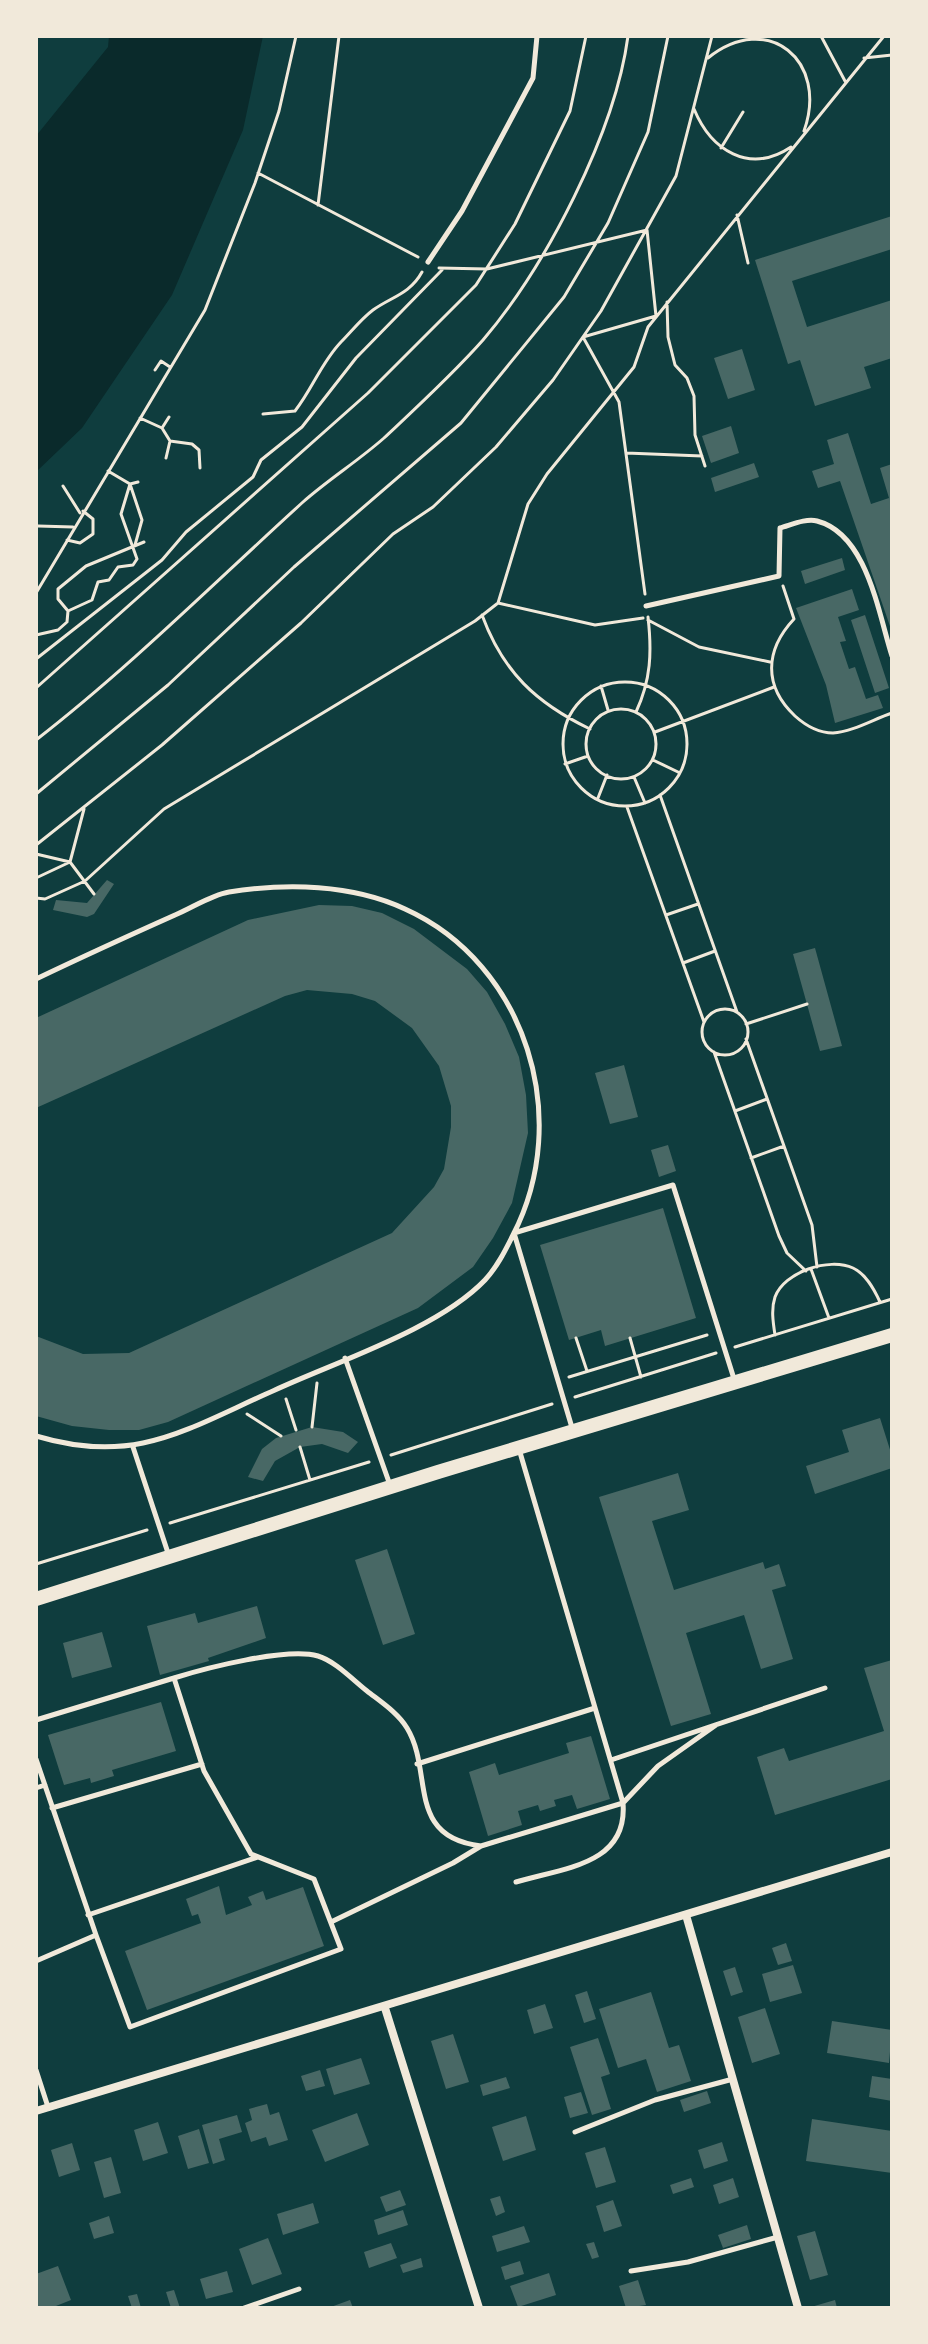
<svg xmlns="http://www.w3.org/2000/svg" width="928" height="2344" viewBox="0 0 928 2344" font-family="'PT Sans',sans-serif">
  <rect width="100%" height="100%" fill="#0f3d3e"/>
  <path fill="#0a2a2b" d="M109 36H263L243 130 172 295 82 428 36 472V136L108 47Z"/>
  <path fill="#486865" d="M892 216V249L792 281 807 327 892 300V358L864 367 871 388 815 406 800 360 788 364 755 260Z
    M742 349 755 390 728 399 714 358Z
    M731 426 739 453 711 463 702 436Z
    M848 433 871 504 889 498 880 468 892 464V632L840 481 818 488 812 471 834 464 827 440Z
    M754 463 759 477 715 492 711 478Z
    M842 558 845 570 805 584 801 571Z
    M852 589 859 610 838 617 846 641 840 642 849 669 855 667 866 699 878 695 883 708 835 723 826 685 796 608Z
    M865 615 889 688 875 693 851 620Z
    M107 880 114 884 94 914 87 917 53 910 56 900 87 903Z
    M319 905 352 906 382 913 414 929 467 969 487 992 505 1024 519 1057 526 1095 528 1133 512 1203 493 1238 473 1267 418 1308 168 1422 139 1430H109L72 1426 36 1416V1336L83 1354 129 1353 392 1233 434 1187 444 1169 451 1127V1106L439 1066 412 1028 375 1001 352 994 307 990 285 996 36 1108V1018L248 920Z
    M815 948 842 1046 820 1051 793 954Z
    M624 1065 638 1117 610 1124 595 1073Z
    M668 1145 676 1171 659 1177 651 1150Z
    M663 1208 696 1318 605 1346 601 1330 569 1340 540 1245Z
    M880 1418 892 1456V1468L815 1494 806 1466 849 1452 842 1430Z
    M312 1427 343 1432 358 1442 348 1453 322 1444 300 1447 275 1461 263 1481 248 1477 262 1449 276 1438Z
    M678 1473 689 1510 652 1521 674 1590 763 1562 765 1569 779 1564 786 1586 772 1590 793 1659 761 1669 744 1615 686 1633 711 1714 671 1726 599 1497Z
    M387 1549 415 1634 383 1645 355 1560Z
    M257 1606 266 1638 208 1658 209 1661 160 1675 147 1626 195 1613 198 1623Z
    M102 1632 112 1667 72 1678 63 1643Z
    M892 1660V1779L775 1815 757 1757 784 1748 789 1761 884 1731 864 1668Z
    M161 1702 176 1751 112 1770 114 1776 91 1783 90 1778 64 1785 48 1735Z
    M591 1736 610 1799 577 1809 572 1795 554 1800 556 1806 540 1811 538 1805 518 1811 522 1825 488 1836 469 1772 495 1763 499 1775 569 1753 566 1743Z
    M219 1886 226 1915 252 1905 248 1897 263 1891 266 1900 303 1887 324 1946 147 2010 125 1951 201 1923 198 1914 192 1916 186 1899Z
    M786 1943 792 1961 778 1965 772 1948Z
    M793 1965 802 1993 770 2002 762 1974Z
    M735 1967 743 1992 731 1996 723 1971Z
    M587 1991 596 2019 584 2023 575 1995Z
    M651 1992 669 2048 679 2045 691 2081 657 2092 646 2059 618 2068 599 2009Z
    M545 2004 553 2028 534 2034 527 2010Z
    M765 2008 780 2054 752 2063 738 2017Z
    M832 2021 892 2030 889 2063 827 2053Z
    M453 2034 469 2082 446 2089 431 2041Z
    M598 2038 610 2074 601 2077 611 2109 592 2115 570 2047Z
    M361 2058 370 2084 334 2095 326 2069Z
    M320 2070 325 2086 306 2091 301 2076Z
    M872 2076 892 2079V2101L869 2097Z
    M506 2077 510 2088 483 2096 480 2085Z
    M707 2091 711 2103 684 2112 680 2100Z
    M581 2092 588 2113 570 2118 564 2097Z
    M267 2104 270 2115 279 2112 288 2140 269 2146 266 2137 251 2142 245 2123 252 2120 249 2109Z
    M357 2113 369 2145 325 2162 312 2130Z
    M237 2115 242 2132 219 2139 225 2160 213 2164 202 2125Z
    M526 2116 536 2150 503 2161 492 2127Z
    M812 2119 892 2131V2173L806 2161Z
    M158 2122 168 2153 143 2161 134 2130Z
    M199 2129 209 2163 188 2169 178 2136Z
    M722 2142 728 2161 704 2169 698 2150Z
    M72 2143 80 2170 59 2177 51 2150Z
    M605 2147 616 2182 596 2188 585 2153Z
    M111 2157 121 2193 104 2198 94 2162Z
    M691 2178 694 2187 673 2194 670 2185Z
    M733 2178 739 2197 719 2204 713 2185Z
    M400 2190 406 2205 386 2212 380 2197Z
    M500 2196 505 2212 496 2216 490 2199Z
    M613 2200 622 2226 604 2232 596 2206Z
    M313 2203 319 2223 283 2235 277 2214Z
    M403 2210 408 2225 378 2235 374 2220Z
    M109 2216 114 2233 94 2239 89 2223Z
    M747 2225 751 2239 723 2248 718 2235Z
    M524 2226 530 2242 497 2252 492 2236Z
    M815 2231 828 2275 810 2280 797 2236Z
    M268 2238 282 2274 252 2285 239 2249Z
    M594 2242 599 2257 592 2259 586 2244Z
    M391 2243 397 2258 369 2268 364 2252Z
    M421 2258 423 2267 403 2273 400 2265Z
    M520 2261 524 2274 505 2280 501 2267Z
    M58 2266 71 2300 51 2308H36V2274Z
    M227 2271 233 2292 206 2299 200 2279Z
    M549 2273 556 2295 518 2307 510 2286Z
    M638 2280 646 2305 626 2308 619 2286Z
    M174 2290 180 2308H171L166 2292Z
    M137 2294 141 2308H132L128 2296Z
    M350 2300 353 2308H328Z
    M835 2300 837 2308H811V2307Z"/>
  <g fill="none" stroke-linecap="round" stroke-linejoin="round">
    <path stroke="#f1e9da" stroke-width="3" d="M821 36 845 81
      M708 58C768 10 829 61 804 131
      M864 58 892 55
      M694 109C711 150 749 175 791 147
      M721 148 743 112
      M258 173 418 257
      M318 205 339 36
      M737 215 748 263
      M439 268 487 269 647 230 656 316 583 337 619 402 645 594
      M667 302 668 337 675 365 687 378 694 396 695 435 705 466
      M155 370 161 361 170 367
      M263 414 295 411C313 388 321 363 341 342 351 332 361 319 373 310 391 297 410 294 422 272
      M140 418 162 428 170 441 192 444 199 450 200 468
      M162 428 169 417
      M626 453 702 456
      M166 458 170 441
      M108 471 130 484 138 482
      M63 486 80 513
      M38 526 73 527
      M67 540 80 543 93 534V519L83 511
      M783 586 794 619C765 650 763 686 795 716 805 725 818 733 833 733 852 732 874 719 892 713
      M36 593 205 310 255 183 279 111 296 36
      M498 603 595 625 643 618
      M68 611 92 600 98 582 109 580 118 567 133 565 137 559 121 514 130 484 142 520 135 545
      M482 615C503 672 536 703 590 729
      M648 620 699 647 770 662
      M36 635 58 630 67 622 68 611 58 599V589L86 566 144 542
      M36 659 162 560 186 532 253 477 261 460 302 427 356 358 442 270
      M563 744a62 62 0 1 1 124 0a62 62 0 1 1-124 0Z
      M601 686 608 710
      M36 688 368 393 476 285 515 224 570 111 586 36
      M586 744a35 35 0 1 1 70 0a35 35 0 1 1-70 0Z
      M636 712C651 680 652 652 648 617
      M655 732 774 687
      M36 740C130 667 215 582 303 502 329 479 358 461 384 438 417 407 453 374 483 340 546 266 615 133 628 36
      M653 760 678 772
      M565 764 588 756
      M634 777 645 803
      M36 794 168 685 294 567 461 423 564 297 608 223 648 132 668 36
      M660 795 737 1012
      M598 798 607 775
      M627 807 704 1022
      M36 845 162 745 301 623 393 534 433 507 496 447 553 380 601 311 676 176 712 36
      M36 854 70 862 84 809
      M36 878 70 862 94 894
      M36 898 45 899 85 881 164 809 475 621 498 603 528 504 547 474 634 367 648 327 884 36
      M666 915 698 904
      M683 963 715 951
      M702 1032a23 23 0 1 1 46 0a23 23 0 1 1-46 0Z
      M746 1024 807 1004
      M746 1039 812 1225 817 1267
      M714 1052 779 1236 787 1253 806 1271
      M735 1111 767 1099
      M751 1158 784 1146
      M811 1269 829 1318
      M775 1335C773 1322 771 1309 775 1297 784 1272 829 1257 853 1268 866 1274 874 1289 880 1302
      M576 1338 587 1371
      M630 1338 641 1377
      M735 1347 892 1299
      M569 1377 707 1335
      M575 1397 716 1353
      M286 1399 296 1430
      M247 1414 281 1436
      M312 1427 317 1383
      M300 1447 310 1480
      M391 1455 552 1404
      M170 1523 369 1462
      M36 1564 147 1530"/>
    <path stroke="#f1e9da" stroke-width="5" d="M428 262 462 211 533 78 537 36
      M646 606 779 576 780 528C791 525 806 518 817 521 867 534 878 612 892 656
      M36 979C82 957 128 936 175 915 192 908 211 895 229 892 286 883 352 884 405 909 527 964 573 1119 513 1235 505 1251 497 1267 485 1280 438 1329 338 1361 275 1390 186 1429 136 1466 36 1436
      M345 1358 390 1485
      M573 1431 514 1233 673 1185 735 1382
      M133 1447 169 1556
      M174 1678C206 1668 287 1647 318 1656 335 1661 353 1680 367 1691 381 1702 398 1713 407 1728 434 1772 405 1837 481 1846
      M36 1720 174 1678 204 1771 251 1854 314 1879 341 1949 130 2027 96 1935
      M36 1759 96 1935 36 1961
      M611 1760 825 1688
      M417 1764 595 1708
      M36 1788 45 1785
      M52 1808 202 1764
      M516 1882C563 1868 628 1865 623 1803L658 1766 716 1725
      M88 1915 258 1857
      M331 1922 453 1863 481 1846 623 1803 519 1449
      M36 2070 48 2107
      M575 2132 655 2100 733 2079
      M631 2271 688 2262 778 2237
      M244 2308 299 2289"/>
    <path stroke="#f1e9da" stroke-width="8" d="M686 1915 798 2308
      M385 2008 479 2308
      M36 2111 892 1852"/>
    <path stroke="#f1e9da" stroke-width="14" d="M36 1599 438 1472 892 1335"/>
  </g>
  <rect width="928" height="2344" fill="none" stroke="#f1e9da" stroke-width="76"/>
</svg>
